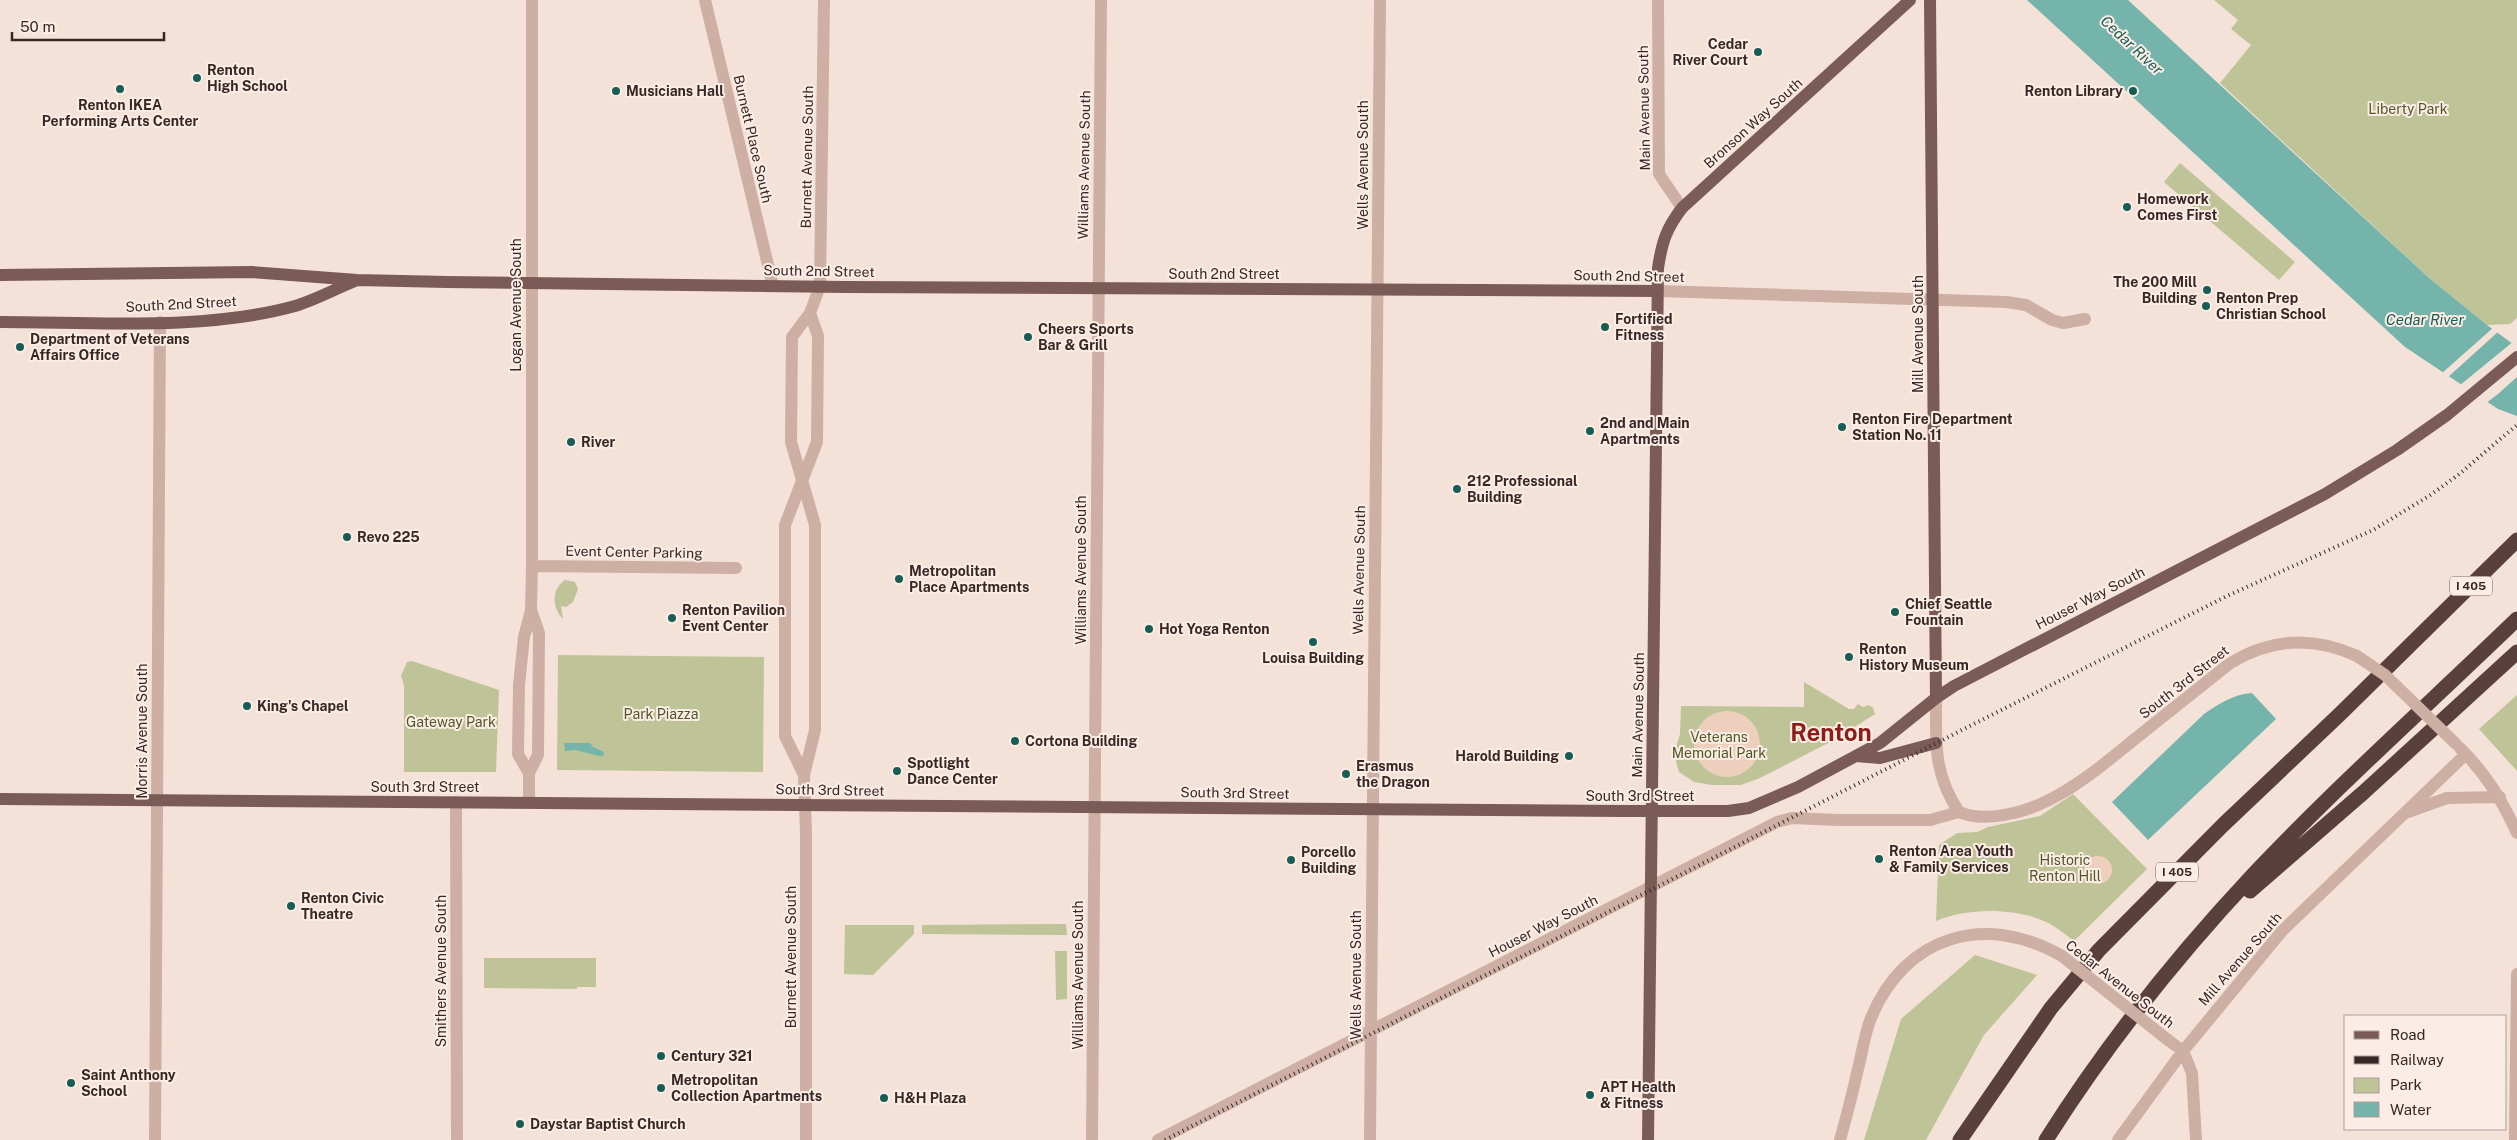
<svg xmlns="http://www.w3.org/2000/svg" width="2517" height="1140" viewBox="0 0 2517 1140" font-family="'Public Sans',sans-serif">
  <rect width="100%" height="100%" fill="#f4e2d9"/>
  <path fill="#bec497" d="M2214 0H2517V318L2510 324 2487 325 2428 277 2220 83 2251 45 2231 29 2238 20Z
    M2180 163 2295 262 2279 280 2164 182Z
    M565 580 575 582 578 589 573 602 566 607 561 606 563 619C552 608 551 589 565 580Z
    M558 655 764 657 763 772 557 770Z
    M412 661 499 690 496 772H404V685L401 676 407 662Z
    M1804 682 1849 709H1854L1858 704 1863 707 1869 705 1873 708 1875 714 1836 739 1760 778 1741 785H1712L1694 782 1679 772 1674 754 1680 734 1681 706 1804 707Z
    M2517 695V771L2479 729Z
    M2073 794 2147 869 2074 941C2067 936 2060 930 2052 925 2020 907 1968 907 1936 921L1939 845 1957 833 1977 832 1988 827 2040 816Z
    M1066 924 1067 935 922 934V925Z
    M845 925H914V934L873 975 844 974Z
    M1055 951H1067V999L1056 1000Z
    M1975 955 2037 975 1984 1035 1926 1140H1864L1901 1019Z
    M484 958H596V987H577V989L484 988Z"/>
  <path fill="#eecfbe" d="M1694 744a33 33 0 1 1 66 0a33 33 0 1 1-66 0Z
    M2084 870a14 14 0 1 1 28 0a14 14 0 1 1-28 0Z"/>
  <path fill="#75b4ab" d="M2027 0H2128L2428 277 2487 325 2517 347V416L2498 409 2405 347Z
    M2252 693 2276 719 2148 840 2112 802 2204 714C2218 704 2234 694 2252 693Z
    M564 743H590L593 747 604 752 603 756H599L576 750 565 751Z"/>
  <path fill="#f4e2d9" d="M2494 327 2499 331 2447 378 2441 374Z
    M2514 341 2517 344V377L2498 394 2485 404 2459 386Z"/>
  <g fill="none" stroke-linecap="round" stroke-linejoin="round">
    <path stroke="#cdafa3" stroke-width="12" d="M705 0 773 286
      M1658 0 1659 174 1682 208
      M1658 291 2006 302 2026 305 2052 320 2063 323 2085 319
      M532 566 736 568
      M1936 698C1936 743 1933 773 1959 812
      M2460 748C2486 774 2502 800 2517 833
      M529 773 518 754 519 685 524 637 531 610 532 566V0
      M804 775 785 736V525L817 442 818 336 810 313
      M456 802 457 1140
      M529 802V773L538 755 539 633 531 610
      M1959 812C1984 823 2023 813 2047 801 2078 786 2104 764 2131 742 2164 716 2196 690 2229 664 2270 638 2313 636 2357 656
      M2408 812 2447 798 2500 797
      M2168 1040 2183 1051 2192 1073 2196 1140
      M155 1140 160 322
      M806 1140V834L804 775 815 730V525L791 442 792 337 810 313 820 286 824 0
      M1092 1140 1101 0
      M1158 1140 1777 822 1792 818 1839 820H1930L1959 812
      M1370 1140 1380 0
      M1840 1140C1846 1118 1852 1096 1857 1073 1862 1055 1864 1035 1871 1018 1905 935 1986 912 2062 956
      M2118 1140 2183 1051 2282 931 2466 754
      M2515 1140 2517 974"/>
    <path stroke="#7b5b55" stroke-width="12" d="M1930 0 1936 698
      M0 275 252 272 357 280 447 282 845 287 1658 291
      M0 322C93 322 205 331 295 306 315 300 335 289 355 281
      M1856 756 1880 758 1936 743
      M0 799 1621 811H1728L1749 808 1798 787 1880 743 1936 698 1954 686 2325 494 2397 450 2447 415 2517 357
      M1648 1140 1658 268C1662 242 1666 229 1682 208L1910 0"/>
    <path stroke="#59403c" stroke-width="15" d="M2250 891 2364 792 2517 652
      M1960 1140 2051 1008 2099 950 2223 825 2340 714 2517 540
      M2046 1140C2106 1045 2177 956 2253 875 2337 786 2429 704 2517 619"/>
    <path stroke="#372826" stroke-width="4" stroke-dasharray="1 4" stroke-linecap="butt" d="M1165 1140 1962 730 2227 596 2373 530 2429 496 2458 475 2517 425"/>
    <path stroke="#cdafa3" stroke-width="12" d="M2357 656 2385 675 2456 744
      M2062 956 2168 1040"/>
  </g>
  <g fill="#175d55" stroke="#fbede5" stroke-width="2">
    <circle cx="1758" cy="52" r="5"/>
    <circle cx="197" cy="78" r="5"/>
    <circle cx="120" cy="89" r="5"/>
    <circle cx="616" cy="91" r="5"/>
    <circle cx="2133" cy="91" r="5"/>
    <circle cx="2127" cy="207" r="5"/>
    <circle cx="2207" cy="290" r="5"/>
    <circle cx="2206" cy="306" r="5"/>
    <circle cx="1605" cy="327" r="5"/>
    <circle cx="1028" cy="337" r="5"/>
    <circle cx="20" cy="347" r="5"/>
    <circle cx="1842" cy="427" r="5"/>
    <circle cx="1590" cy="431" r="5"/>
    <circle cx="571" cy="442" r="5"/>
    <circle cx="1457" cy="489" r="5"/>
    <circle cx="347" cy="537" r="5"/>
    <circle cx="899" cy="579" r="5"/>
    <circle cx="1895" cy="612" r="5"/>
    <circle cx="672" cy="618" r="5"/>
    <circle cx="1149" cy="629" r="5"/>
    <circle cx="1313" cy="642" r="5"/>
    <circle cx="1849" cy="657" r="5"/>
    <circle cx="247" cy="706" r="5"/>
    <circle cx="1015" cy="741" r="5"/>
    <circle cx="1569" cy="756" r="5"/>
    <circle cx="897" cy="771" r="5"/>
    <circle cx="1346" cy="774" r="5"/>
    <circle cx="1879" cy="859" r="5"/>
    <circle cx="1291" cy="860" r="5"/>
    <circle cx="291" cy="906" r="5"/>
    <circle cx="661" cy="1056" r="5"/>
    <circle cx="71" cy="1083" r="5"/>
    <circle cx="661" cy="1088" r="5"/>
    <circle cx="1590" cy="1095" r="5"/>
    <circle cx="884" cy="1098" r="5"/>
    <circle cx="520" cy="1124" r="5"/>
  </g>
  <g text-anchor="middle" dominant-baseline="central" stroke-width="4" stroke-linejoin="round" paint-order="stroke">
    <g fill="#fbede5" stroke="#72635f" stroke-width="1">
      <rect x="2450" y="576.5" width="42" height="19" rx="4"/>
      <rect x="2156" y="862.5" width="42" height="19" rx="4"/>
    </g>
    <g font-size="12" font-weight="bold" fill="#372826">
      <text x="2471" y="586">I 405</text>
      <text x="2177" y="872">I 405</text>
    </g>
    <g font-size="14" font-weight="bold" fill="#372826" stroke="#fbede5" text-anchor="start">
      <text x="1748" y="44" text-anchor="end">Cedar<tspan x="1748" dy="16">River Court</tspan></text>
      <text x="207" y="70">Renton<tspan x="207" dy="16">High School</tspan></text>
      <text x="626" y="91">Musicians Hall</text>
      <text x="2123" y="91" text-anchor="end">Renton Library</text>
      <text x="120" y="105" text-anchor="middle">Renton IKEA<tspan x="120" dy="16">Performing Arts Center</tspan></text>
      <text x="2137" y="199">Homework<tspan x="2137" dy="16">Comes First</tspan></text>
      <text x="2197" y="282" text-anchor="end">The 200 Mill<tspan x="2197" dy="16">Building</tspan></text>
      <text x="2216" y="298">Renton Prep<tspan x="2216" dy="16">Christian School</tspan></text>
      <text x="1615" y="319">Fortified<tspan x="1615" dy="16">Fitness</tspan></text>
      <text x="1038" y="329">Cheers Sports<tspan x="1038" dy="16">Bar &amp; Grill</tspan></text>
      <text x="30" y="339">Department of Veterans<tspan x="30" dy="16">Affairs Office</tspan></text>
      <text x="1852" y="419">Renton Fire Department<tspan x="1852" dy="16">Station No. 11</tspan></text>
      <text x="1600" y="423">2nd and Main<tspan x="1600" dy="16">Apartments</tspan></text>
      <text x="581" y="442">River</text>
      <text x="1467" y="481">212 Professional<tspan x="1467" dy="16">Building</tspan></text>
      <text x="357" y="537">Revo 225</text>
      <text x="909" y="571">Metropolitan<tspan x="909" dy="16">Place Apartments</tspan></text>
      <text x="1905" y="604">Chief Seattle<tspan x="1905" dy="16">Fountain</tspan></text>
      <text x="682" y="610">Renton Pavilion<tspan x="682" dy="16">Event Center</tspan></text>
      <text x="1159" y="629">Hot Yoga Renton</text>
      <text x="1859" y="649">Renton<tspan x="1859" dy="16">History Museum</tspan></text>
      <text x="1313" y="658" text-anchor="middle">Louisa Building</text>
      <text x="257" y="706">King's Chapel</text>
      <text x="1025" y="741">Cortona Building</text>
      <text x="1559" y="756" text-anchor="end">Harold Building</text>
      <text x="907" y="763">Spotlight<tspan x="907" dy="16">Dance Center</tspan></text>
      <text x="1356" y="766">Erasmus<tspan x="1356" dy="16">the Dragon</tspan></text>
      <text x="1889" y="851">Renton Area Youth<tspan x="1889" dy="16">&amp; Family Services</tspan></text>
      <text x="1301" y="852">Porcello<tspan x="1301" dy="16">Building</tspan></text>
      <text x="301" y="898">Renton Civic<tspan x="301" dy="16">Theatre</tspan></text>
      <text x="671" y="1056">Century 321</text>
      <text x="81" y="1075">Saint Anthony<tspan x="81" dy="16">School</tspan></text>
      <text x="671" y="1080">Metropolitan<tspan x="671" dy="16">Collection Apartments</tspan></text>
      <text x="1600" y="1087">APT Health<tspan x="1600" dy="16">&amp; Fitness</tspan></text>
      <text x="894" y="1098">H&amp;H Plaza</text>
      <text x="530" y="1124">Daystar Baptist Church</text>
    </g>
    <g font-size="14" fill="#372826" stroke="#fbede5">
      <text transform="translate(1644 108) rotate(-91)">Main Avenue South</text>
      <text transform="translate(1753 123) rotate(-42)">Bronson Way South</text>
      <text transform="translate(753 139) rotate(77)">Burnett Place South</text>
      <text transform="translate(807 157) rotate(-89)">Burnett Avenue South</text>
      <text transform="translate(1084 165) rotate(-89)">Williams Avenue South</text>
      <text transform="translate(1363 165) rotate(-90)">Wells Avenue South</text>
      <text transform="translate(819 271) rotate(1)">South 2nd Street</text>
      <text x="1224" y="274">South 2nd Street</text>
      <text transform="translate(1629 276) rotate(1)">South 2nd Street</text>
      <text transform="translate(181 304) rotate(-3)">South 2nd Street</text>
      <text transform="translate(516 305) rotate(-90)">Logan Avenue South</text>
      <text transform="translate(1918 334) rotate(-90)">Mill Avenue South</text>
      <text transform="translate(634 552) rotate(1)">Event Center Parking</text>
      <text transform="translate(1081 570) rotate(-90)">Williams Avenue South</text>
      <text transform="translate(1359 570) rotate(-89)">Wells Avenue South</text>
      <text transform="translate(2090 598) rotate(-27)">Houser Way South</text>
      <text transform="translate(2184 682) rotate(-38)">South 3rd Street</text>
      <text transform="translate(1638 715) rotate(-89)">Main Avenue South</text>
      <text transform="translate(142 731) rotate(-90)">Morris Avenue South</text>
      <text x="425" y="787">South 3rd Street</text>
      <text transform="translate(830 790) rotate(1)">South 3rd Street</text>
      <text transform="translate(1235 793) rotate(1)">South 3rd Street</text>
      <text x="1640" y="796">South 3rd Street</text>
      <text transform="translate(1543 926) rotate(-27)">Houser Way South</text>
      <text transform="translate(791 957) rotate(-90)">Burnett Avenue South</text>
      <text transform="translate(2240 959) rotate(-49)">Mill Avenue South</text>
      <text transform="translate(441 971) rotate(-90)">Smithers Avenue South</text>
      <text transform="translate(1078 975) rotate(-90)">Williams Avenue South</text>
      <text transform="translate(1356 975) rotate(-90)">Wells Avenue South</text>
      <text transform="translate(2120 984) rotate(38)">Cedar Avenue South</text>
    </g>
    <g font-size="14" fill="#505827" stroke="#fbede5">
      <text x="2408" y="109">Liberty Park</text>
      <text x="661" y="714">Park Piazza</text>
      <text x="451" y="722">Gateway Park</text>
      <text x="1719" y="737">Veterans<tspan x="1719" dy="16">Memorial Park</tspan></text>
      <text x="2065" y="860">Historic<tspan x="2065" dy="16">Renton Hill</tspan></text>
    </g>
    <g font-size="15" font-style="italic" fill="#175d55" stroke="#fbede5">
      <text transform="translate(2132 45) rotate(43)">Cedar River</text>
      <text x="2425" y="319">Cedar River</text>
    </g>
    <g font-size="24" font-weight="bold" fill="#8f1d17" stroke="#fbede5">
      <text x="1831" y="732">Renton</text>
    </g>
  </g>
  <rect x="2344" y="1015" width="162" height="115" fill="#fbede5" stroke="#ad9e99"/>
  <rect x="2354" y="1031" width="25" height="8" fill="#7b5b55" stroke="#ad9e99"/>
  <text x="2390" y="1040" font-size="15" fill="#372826">Road</text>
  <rect x="2354" y="1056" width="25" height="8" fill="#372826" stroke="#ad9e99"/>
  <text x="2390" y="1065" font-size="15" fill="#372826">Railway</text>
  <rect x="2354" y="1078" width="25" height="15" fill="#bec497" stroke="#ad9e99"/>
  <text x="2390" y="1090" font-size="15" fill="#372826">Park</text>
  <rect x="2354" y="1102" width="25" height="15" fill="#75b4ab" stroke="#ad9e99"/>
  <text x="2390" y="1115" font-size="15" fill="#372826">Water</text>
  <path d="M12 32v8h152v-8" fill="none" stroke="#372826" stroke-width="2.5"/>
  <text x="20" y="32" font-size="15" fill="#372826" stroke="#fbede5" stroke-width="4" paint-order="stroke">50 m</text>
</svg>
